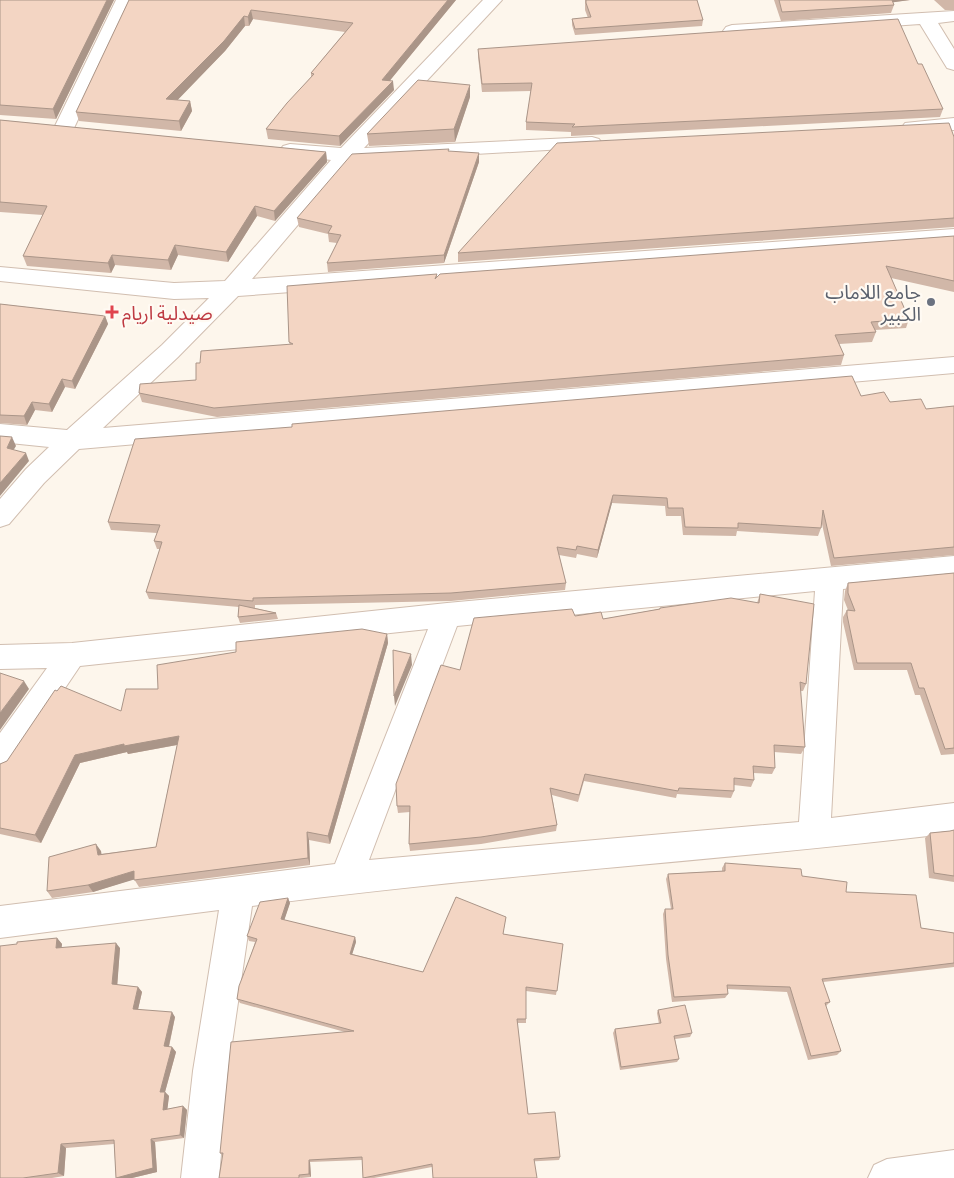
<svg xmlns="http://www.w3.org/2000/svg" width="954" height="1178" viewBox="0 0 954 1178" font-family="Commissioner,'Noto Sans Arabic',sans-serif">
  <rect width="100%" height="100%" fill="#fdf6ec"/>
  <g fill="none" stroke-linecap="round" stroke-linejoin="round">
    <defs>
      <path id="street" d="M116 0H134L74 128 71 132 64 134 57 132 54 128Z
        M483 0H502L364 148 592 137 599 139 602 143 599 147 352 161 252 279 954 229V243L238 296 178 357 103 428 954 357V373L79 449 44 483 9 524 0 527V499L26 469 49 447 0 442V424L67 430 162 345 209 298 174 299 0 281V267L174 283 225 281 331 160 283 154 280 150 283 146 290 144 341 148Z
        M954 11V21L938 23 954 49V70L947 68 920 24 732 37 726 35 723 31 726 27 732 25Z
        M954 118V130L912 133 905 131 902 127 905 123Z
        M954 556V578L843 589 831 818 954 803V833C721 861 486 875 252 906L228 1071 219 1178H181L193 1071 219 910 0 938V906L335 864 428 629 80 666 11 768 0 772V733L47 668 0 669V645L72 643 447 603ZM815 591 799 822 369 860 457 626Z
        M954 1150V1178H868L874 1165 887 1159Z"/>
    </defs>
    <use href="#street" stroke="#d1beb0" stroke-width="2"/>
    <use href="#street" fill="#fff" fill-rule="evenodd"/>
  </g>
  <path fill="#d1b7a8" d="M0 0H114L56 119 0 115Z
    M129 0H456L390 80 394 90 340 146 268 139 266 129 311 77V73L345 32 253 19 249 26H245L225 51 177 100 190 101 192 111 181 131 79 121 76 112Z
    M585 0H697L703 20 702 26 575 35 572 25V19L588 18 585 10Z
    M774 0H910L893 2 894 5 891 13 781 21Z
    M934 0H954V10H945Z
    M478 49 918 64 943 109 940 117 571 136V132L526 130V122L531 91 482 92 478 57Z
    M470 97 455 142 369 146 367 134Z
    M0 120 326 152 327 162 275 221 257 216 228 262 178 255 171 270 115 265 111 273 27 266 23 256 43 215 0 212Z
    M954 137V227L458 262V253Z
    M449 151 479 162 444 263 328 272 327 263 337 243 329 242 328 234 299 227 297 218Z
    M954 236V292L891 278 909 319 906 328 875 330 876 332 872 342 839 344 844 355 841 365 217 417 142 402 139 393 196 380 200 363 290 345 289 342 437 274V277Z
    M0 304 105 316 108 324 75 389 65 387 52 412 35 410 27 425 0 423Z
    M861 396 926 409 954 406V555L831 566 822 524 821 528 818 536 737 531 736 536 683 535 681 516H666L665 506 612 503 597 558 577 554 576 558 559 555 566 583 565 590 451 601 255 605V608L276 613 278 619 240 623 238 617 239 607 149 599 146 592 160 549H157L154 541 157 533 111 530 108 522Z
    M954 573V754L941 755 920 695H915L907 670H854L843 622V617L847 610H848L844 600 845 591 848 583Z
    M760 594 806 684 803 691H800L805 747 801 754 774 752 775 768 772 774 753 773 754 780 751 787 734 785V791L731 798 677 794 676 798 584 781 578 802 552 795 557 825 556 831 481 844 410 851 409 844 410 812 398 813 397 806 460 670 575 616 603 619 659 609 660 608 757 603Z
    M387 634 388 643 330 844 309 840 310 865 139 887 134 879 93 892 52 898 47 891 101 851V854L156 847 177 745 128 754 127 752 80 763 41 843 0 834V764L121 711 158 689Z
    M954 830V882L929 878 925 838 930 833 950 831Z
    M725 863 802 876 846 892 921 928 954 933V967L823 982 830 1002 826 1006 841 1051 837 1055 808 1060 787 992 727 989 728 994 725 998 672 1002 666 959 663 914 665 909H671L666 879 668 874 722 871V868Z
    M288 898 290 903 284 920 355 937 356 942 352 954 423 972 506 917 503 934 563 944 556 995 526 991V1023H517L528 1114 560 1157 559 1160 432 1167 374 1178H363L362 1160 310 1162 311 1177 301 1178 222 1155 220 1153 345 1032 240 1003 237 999 255 942 249 941 247 936Z
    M57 938 62 944 61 948H120L117 985 138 987 142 992 138 1009 175 1017 169 1047H172L176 1052 165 1092 169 1096 167 1109 183 1106 187 1110 184 1138 155 1142 157 1172 132 1178H116L114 1144 66 1148 64 1176 52 1178H0L17 944Z
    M658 1010 692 1033 690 1037 675 1039 679 1059 677 1062 620 1070 613 1033 615 1029 659 1024 657 1013Z"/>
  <path fill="#aa9588" d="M107 0H114L56 119 53 109Z
    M448 0H456L383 89 382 80Z
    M888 0H910L888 3Z
    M251 10 253 19 249 26 248 17Z
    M244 16 245 26 225 51 169 109 166 99Z
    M393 81 394 90 340 146 339 136Z
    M470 85V97L455 142 454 129Z
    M190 101 192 111 181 131 179 121Z
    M326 152 327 162 275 221 274 211Z
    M479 153V162L444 263V255Z
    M255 206 257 216 228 262 226 252Z
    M175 245 178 255 171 270 168 260Z
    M112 255 115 265 111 273 108 263Z
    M105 316 108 324 75 389 72 381Z
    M62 379 65 387 52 412 49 404Z
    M32 402 35 410 27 425 24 416Z
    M12 437 16 446 10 456 7 448Z
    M26 453 29 461 0 496V483Z
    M613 495 612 503 597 558 598 550Z
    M387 634 388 643 330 844 328 836Z
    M411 654 412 665 395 706 394 696Z
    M24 681 29 689 0 730V713Z
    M179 736 182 744 128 754 127 752 80 763 41 843 35 835 75 755 124 744Z
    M307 832 309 840 310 865 308 858Z
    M96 844 101 851 103 862 98 855Z
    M134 871 139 878 93 892 88 885Z
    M288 898 290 903 283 924 281 919Z
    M355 937 356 942 351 958 350 954Z
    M57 938 62 944 61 953 56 948Z
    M116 943 120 948 117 989 112 984Z
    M138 987 142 992 137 1014 133 1009Z
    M172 1012 175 1017 168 1050 164 1046Z
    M172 1047 176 1052 165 1092 169 1096 167 1113 163 1110 160 1092Z
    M183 1106 187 1110 184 1138 180 1135Z
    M151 1139 155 1142 157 1172 132 1178H116Z
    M61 1144 66 1148 64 1176 58 1173Z
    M309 1160 310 1162 311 1177 309 1174Z"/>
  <path fill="#f3d5c3" stroke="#aa9588" d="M0 0H107L53 109 0 105Z
    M129 0H448L382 80 393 81 339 136 266 129 287 103 314 74 311 73 353 23 251 10 248 17 244 16 224 41 166 99 190 101 179 121 76 112Z
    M586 0H697L703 20 575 29 572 19 591 17 586 3Z
    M779 0H892L894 5 782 12Z
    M898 19 918 64H922L943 109 572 127 575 124 526 122 532 83 482 84 478 49Z
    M418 80 470 85 454 129 367 134Z
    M0 120 326 152 274 211 255 206 226 252 175 245 168 260 112 255 108 263 23 256 47 206 0 202Z
    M949 123 954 137V218L458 253 557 143Z
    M449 149 448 151 479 153 444 255 327 263 341 235 328 233 332 226 297 218 352 154Z
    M954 236V281L886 266 909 319 871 322 876 332 835 335 844 355 214 408 139 393 140 384 196 380V363H200L201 351 293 344 289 342 287 286 437 274 435 279 440 274Z
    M0 304 105 316 72 381 62 379 49 404 32 402 24 416 0 415Z
    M852 376 861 396 884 392 890 402 921 399 926 409 954 406V547L834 558 823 510 821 528 738 523V528L685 527 683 508H668L667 498 613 495 598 550 577 546 576 550 557 547 566 583 451 593 253 598V601L146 592 162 542 154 541 160 525 108 522 135 439 292 427V424Z
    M0 436 12 437 7 448 26 453 0 483Z
    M954 573V748L945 749 924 688H919L911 663H857L847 615V610L855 611 848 593V583Z
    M760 594 814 604 806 684 800 682 805 747 774 745 775 768 753 766 754 780 734 778V791L679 788 678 791 585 774 579 795 550 788 557 825 481 837 409 844 410 806H397L396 784 441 665 460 670 474 618 572 609 575 616 601 612 603 619 660 609V608L731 598 759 603Z
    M239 605 276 613 238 617Z
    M362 629 387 634 328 836 307 832 308 858 134 880V871L88 885 47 891 49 857 96 844 98 855 156 847 179 736 124 746V744L75 755 35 835 0 828V764L7 761 55 690 57 691 61 686 121 711 126 689H158L157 665 236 652V642Z
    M393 650 411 654 394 696Z
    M0 673 24 681 0 713Z
    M954 830V876L934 873 930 833 950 831Z
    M725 863 801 869 802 876 847 882 846 892 916 895 921 928 954 933V963L822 979 830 1002 825 1003 841 1051 811 1056 790 987 727 985 728 994 674 997 668 955 665 909H673L668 874 725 871Z
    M456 897 506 917 503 934 563 944 557 991 526 987V1019H517L528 1114 555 1112 560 1157 534 1159 537 1178H433L432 1164 363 1178 362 1157 309 1160V1174L299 1175V1178H219L223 1153H220L231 1042 354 1031 237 999 239 986 257 939 247 936 260 902 288 898 281 919 355 937 350 954 423 972Z
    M57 938 56 948 116 943 112 984 138 987 133 1009 172 1012 164 1046 172 1047 160 1092H165L163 1110 183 1106 180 1135 151 1139 153 1168 116 1178 114 1140 61 1144 58 1173 23 1178H0V946L17 944V942Z
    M685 1005 692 1033 674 1036 679 1059 621 1067 615 1029 661 1023 658 1010Z"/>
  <circle fill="#6b7280" stroke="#fffaf3" stroke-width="2" cx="931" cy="302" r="5"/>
  <path fill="#e0444e" stroke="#fffaf3" stroke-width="2" d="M109.5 304.5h5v5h5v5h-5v5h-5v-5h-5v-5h5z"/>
  <g text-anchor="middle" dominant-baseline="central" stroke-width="4.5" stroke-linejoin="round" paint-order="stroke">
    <g font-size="19" fill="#5b616d" stroke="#fffaf3" text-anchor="end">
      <text x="921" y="291">جامع اللاماب<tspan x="921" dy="22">الكبير</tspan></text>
    </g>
    <g font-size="19" fill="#be3a42" stroke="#fffaf3" text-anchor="start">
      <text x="122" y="312">صيدلية اريام</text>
    </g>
  </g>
</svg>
